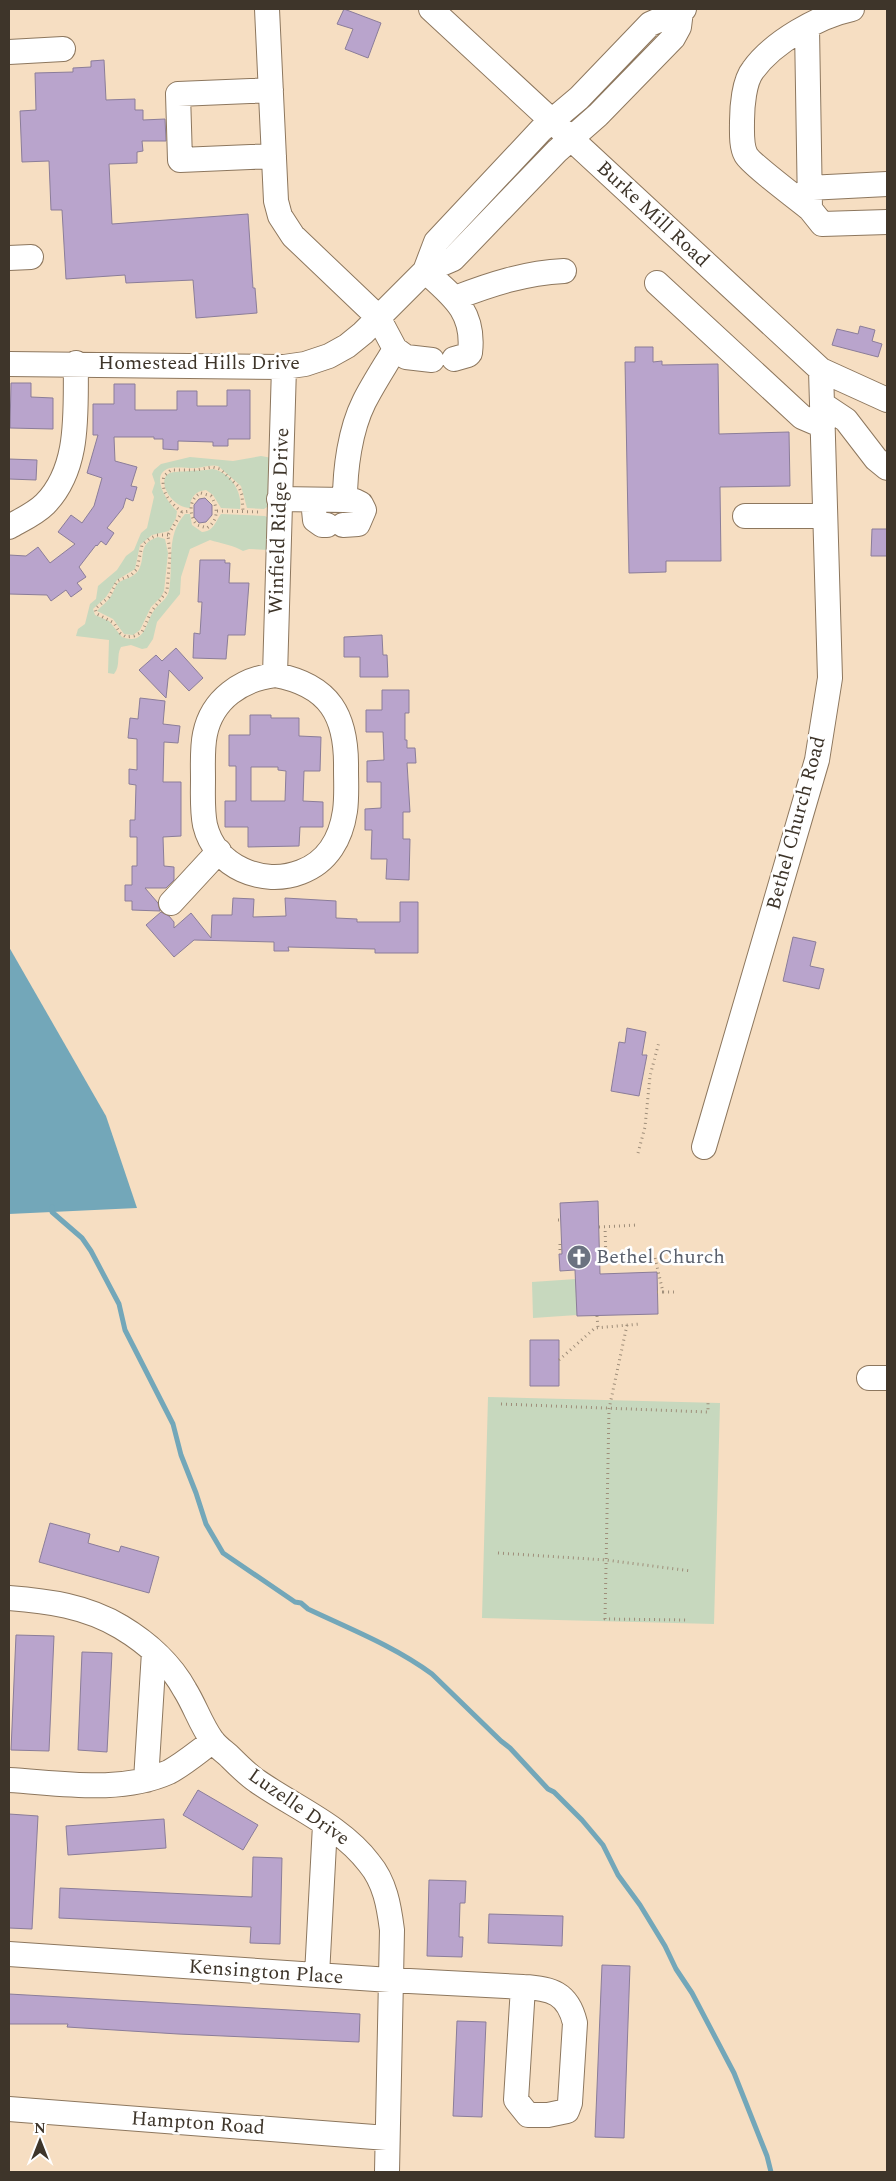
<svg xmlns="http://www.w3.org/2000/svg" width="896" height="2181" viewBox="0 0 896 2181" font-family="Spectral,serif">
  <rect width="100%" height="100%" fill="#f6dec2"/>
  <path fill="#c7d8be" d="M261 456 272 458 270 505 264 509 247 508 241 486 218 466C210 464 202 468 194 468 187 468 177 467 170 468 148 474 168 503 177 511L176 518 169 531 152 535 140 545 135 569 117 580 106 597 93 609 95 615 109 621 122 637C146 646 145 622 155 609 160 603 167 599 169 591 174 564 165 536 185 514H190L192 525 202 532C214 531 215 522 221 514L265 516 270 519 269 550 249 549 243 551C235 546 220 543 210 540L190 549 181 577 180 594 157 622 153 639 147 648 142 649 131 645 121 647C116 655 121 666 114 674L108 673 109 640 76 636 78 629 85 624 90 604 96 599 98 586 117 570 126 556 134 550 141 533 147 528 154 497 152 492 155 483 152 474 154 470 161 464 190 457 233 461Z
    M213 469C230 472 243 492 240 509L221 508 213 495 206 490C195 491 190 498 190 508 172 508 155 480 170 473 175 471 203 471 213 469Z
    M158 537 165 539 168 553 164 591 161 597 151 607 140 630 133 635 124 634 113 619 97 611C100 607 105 604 108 600 113 595 114 588 118 583 124 578 132 579 138 571 147 557 136 544 158 537Z
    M576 1279 577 1315 533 1318 532 1282Z
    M488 1397 720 1403 714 1624 482 1618Z"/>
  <path fill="#73a7b9" d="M9 947 106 1116 137 1208 9 1214Z"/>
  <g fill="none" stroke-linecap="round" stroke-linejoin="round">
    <path stroke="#73a7b9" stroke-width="5" d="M52 1207V1212L82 1238 91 1251 119 1304 125 1330 173 1424 181 1455 196 1493 206 1524 223 1553 295 1602 301 1603 308 1609C350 1629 394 1646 432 1674L501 1741 510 1748 548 1789 554 1792 582 1820 603 1845 618 1875 640 1905 665 1946 676 1969 692 1993 734 2073 767 2156 771 2172"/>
  </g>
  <path fill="#b9a4cc" stroke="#8b7d99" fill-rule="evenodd" d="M344 9 381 23 368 58 345 49 353 29 337 24Z
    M104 60 106 100 135 99V110H143V120L165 119 166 141H142L143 151 137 152V163L109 164 112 224 248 214 253 288H255L257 313 196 318 193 280 126 283 125 275 66 279 62 210H51L49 161 22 162 20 111 36 110 35 73 73 72V68L91 67V61Z
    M860 326 875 330 872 341 882 344 878 357 832 345 837 329 858 334Z
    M635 347H653V362L662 361V365L718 364 719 434 789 432 790 486 720 487 721 561H666V572L629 573 625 362H635Z
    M11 383H31V397L53 398V429L10 428Z
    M114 384H135V410H177V391H197V406H227V390H250V439H228V446H213V442L178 441V450L163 449V439H154V437H114L115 461 137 467 131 486 137 487 133 501 126 498 123 508 107 528 114 533 106 545 101 541 97 546 96 545 79 567 86 577 77 583 82 589 71 597 66 590 51 601 47 595 9 594V555L26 556 38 547 50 563 75 544 58 532 71 515 82 523 94 506 102 478 87 473 98 435H93V404H114Z
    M9 459 37 460 36 480 9 479Z
    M205 498 212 505V515L206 522 199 523 194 517V505L199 499Z
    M872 529H887V556H871Z
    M200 560H225V563H230L229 583H249L245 635H228L226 659 193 658 194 633 200 634 202 602H198Z
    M382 635 383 655H387L388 677H360V657H344V637Z
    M176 648 203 678 189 691 169 670 166 698 139 670 156 655 162 661Z
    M382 690H409V713H405V740H407V748H415L416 763H407L410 812H403V839H410L409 880 386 879 387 859H371L372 830H365V809L381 808V782H367V761L384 760 383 732H366V710H382Z
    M140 698 165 701 163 724 180 726 178 743 164 742 163 782H181V836L163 837 164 866 174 867V880L166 888H145L158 903 160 911 132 910V901H125V885H132V866H137V837H130V820H135L136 785 129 784V769L137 770V739L128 738 130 718 138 719Z
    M250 715H271V718H299V736L321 737 320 771H304L303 801 323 802V827H300L299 846 248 847V827H225V801H236V766H229V735H250ZM251 767H278V770L286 771 285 801H251Z
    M233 898 254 899 253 917 286 916 285 898 336 901V918L357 919V922H400V902H418V953H375V949L288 947 289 951H274V942L194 940 174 957 146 925 161 912 169 916 174 922V928L191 913 211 938 212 915H232Z
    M793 937 816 942 810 966 824 969 819 989 783 981Z
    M627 1028 646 1032 642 1055H647L639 1096 611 1091 619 1042 625 1043Z
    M598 1201 600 1274 657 1272 658 1314 577 1316 575 1270 560 1271 559 1254H562L560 1203Z
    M530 1340H559V1386H530Z
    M50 1523 90 1534 88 1543 119 1552 121 1546 159 1557 149 1593 39 1562Z
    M16 1635 54 1636 49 1751 11 1750Z
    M82 1652 112 1653 107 1752 78 1750Z
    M198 1790 258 1825 243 1850 183 1815Z
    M9 1814 38 1816 32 1929 9 1928Z
    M164 1819 166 1848 68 1855 66 1826Z
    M253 1857 282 1858 280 1944 250 1943 251 1927 59 1918 60 1888 252 1897Z
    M429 1880 466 1881 465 1903H460L459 1937H463L462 1957 427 1956Z
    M489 1914 563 1916 562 1946 488 1943Z
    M602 1965 630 1966 624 2138 595 2137Z
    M9 1994 360 2014 359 2042 178 2034 67 2027 68 2024H9Z
    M457 2021 486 2022 482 2117 453 2116Z"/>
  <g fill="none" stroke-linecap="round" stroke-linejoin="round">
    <defs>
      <path id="minor" d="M267 9 276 201 280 216 293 236 378 317 395 349C385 366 373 384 364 402 350 430 345 469 345 500L279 499
        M431 9 821 370 887 400
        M807 28 810 209C799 200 751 164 746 155 741 146 742 132 742 121 742 107 744 81 753 70 773 42 819 16 852 9
        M9 52 63 49
        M271 90 178 94 180 160 274 156
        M808 188 887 184
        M810 209 822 224 887 222
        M9 258 31 257
        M425 271 453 259 557 151 598 115 673 38 679 27 681 11
        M425 271C453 296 475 312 470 353L468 355 454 359
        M657 283 802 417 823 426
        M455 298C491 284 525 273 564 271
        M395 349 406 357 432 360
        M9 364 284 367 305 364 329 356 347 346 363 333 425 271 436 242 541 130 579 98 650 24 684 9
        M822 404 846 420 876 459 887 468
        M313 500 315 520 322 525H327
        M745 516H825
        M343 525 358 524 364 510 361 504 355 501 345 500
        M9 527C21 520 35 514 45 504 81 467 75 411 76 363
        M275 675C330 685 347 716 346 769 346 783 347 797 345 811 341 838 328 862 301 872 263 887 215 867 205 825 202 810 203 794 203 779 203 764 202 748 205 734 212 699 242 679 275 675Z
        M275 675 284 367
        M171 903 219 851
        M704 1147 817 760 830 678 821 370
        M869 1378H887
        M9 1598C48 1601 86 1606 121 1627 146 1642 171 1664 185 1690 195 1706 201 1725 212 1740 217 1747 225 1752 231 1758 239 1766 248 1775 257 1781 294 1807 341 1826 369 1863 385 1882 389 1906 392 1930L387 2172
        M9 1780C61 1783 120 1794 169 1772 184 1764 199 1751 213 1741
        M146 1780 154 1652
        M9 1954 390 1980 523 1987C551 1988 568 1993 575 2023L570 2103 567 2111 548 2115H528L516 2100 523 1987
        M317 1975 325 1825
        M9 2109 387 2138"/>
    </defs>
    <use href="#minor" stroke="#8d775e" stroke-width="26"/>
    <path stroke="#9e8d79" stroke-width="3" stroke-dasharray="1 4" stroke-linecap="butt" d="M201 493 211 496C218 507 219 520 207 528L197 525C189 516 188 499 201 493Z
      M217 511 261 512
      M182 512C170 503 160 491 164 476L171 470H197L212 467 220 469 239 487 242 495 243 511
      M168 535H157L149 539 142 545 137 569 131 575 117 581 109 597 95 609 97 614 114 623 120 633 126 637 134 636 142 632 151 612 167 591 170 555 168 535 182 512 191 511
      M638 1153 645 1127 650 1076 659 1042
      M558 1220H561
      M599 1227 637 1225
      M560 1244V1254
      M655 1258 663 1292H674
      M599 1260H606L605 1227
      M657 1292H663
      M597 1316 598 1328
      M627 1325 609 1409 605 1619 687 1620
      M559 1360 595 1328 640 1324
      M501 1404 708 1412V1402
      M498 1553 606 1560 691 1571"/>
    <use href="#minor" stroke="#fff" stroke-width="24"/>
  </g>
  <defs>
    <symbol id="church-disc" viewBox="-11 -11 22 22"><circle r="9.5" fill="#6b7280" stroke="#fff"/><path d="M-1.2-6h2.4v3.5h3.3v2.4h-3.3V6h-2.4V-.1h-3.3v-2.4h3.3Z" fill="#fff"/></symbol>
  </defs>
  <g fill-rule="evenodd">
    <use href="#church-disc" x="565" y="1243" width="28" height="28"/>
  </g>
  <g text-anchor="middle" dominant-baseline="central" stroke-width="5" stroke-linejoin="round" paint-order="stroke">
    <g font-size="20" fill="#3e352a" stroke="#fff">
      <text transform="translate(653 214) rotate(43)">Burke Mill Road</text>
      <text x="199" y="363">Homestead Hills Drive</text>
      <text transform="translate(279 521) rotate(-88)">Winfield Ridge Drive</text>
      <text transform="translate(796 823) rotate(-75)">Bethel Church Road</text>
      <text transform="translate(299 1807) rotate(35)">Luzelle Drive</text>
      <text transform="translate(266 1972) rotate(4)">Kensington Place</text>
      <text transform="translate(198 2123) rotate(4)">Hampton Road</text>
    </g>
    <g font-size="20" fill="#5b616d" stroke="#fff" text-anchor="start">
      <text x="596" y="1257">Bethel Church</text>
    </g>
  </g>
  <rect width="896" height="2181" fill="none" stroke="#3e352a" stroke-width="20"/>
  <g transform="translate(40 2141)" stroke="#ffffff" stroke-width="4" paint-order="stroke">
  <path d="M0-4L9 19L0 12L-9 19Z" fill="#3e352a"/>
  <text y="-8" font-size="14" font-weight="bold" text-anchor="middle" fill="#3e352a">N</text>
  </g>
</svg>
